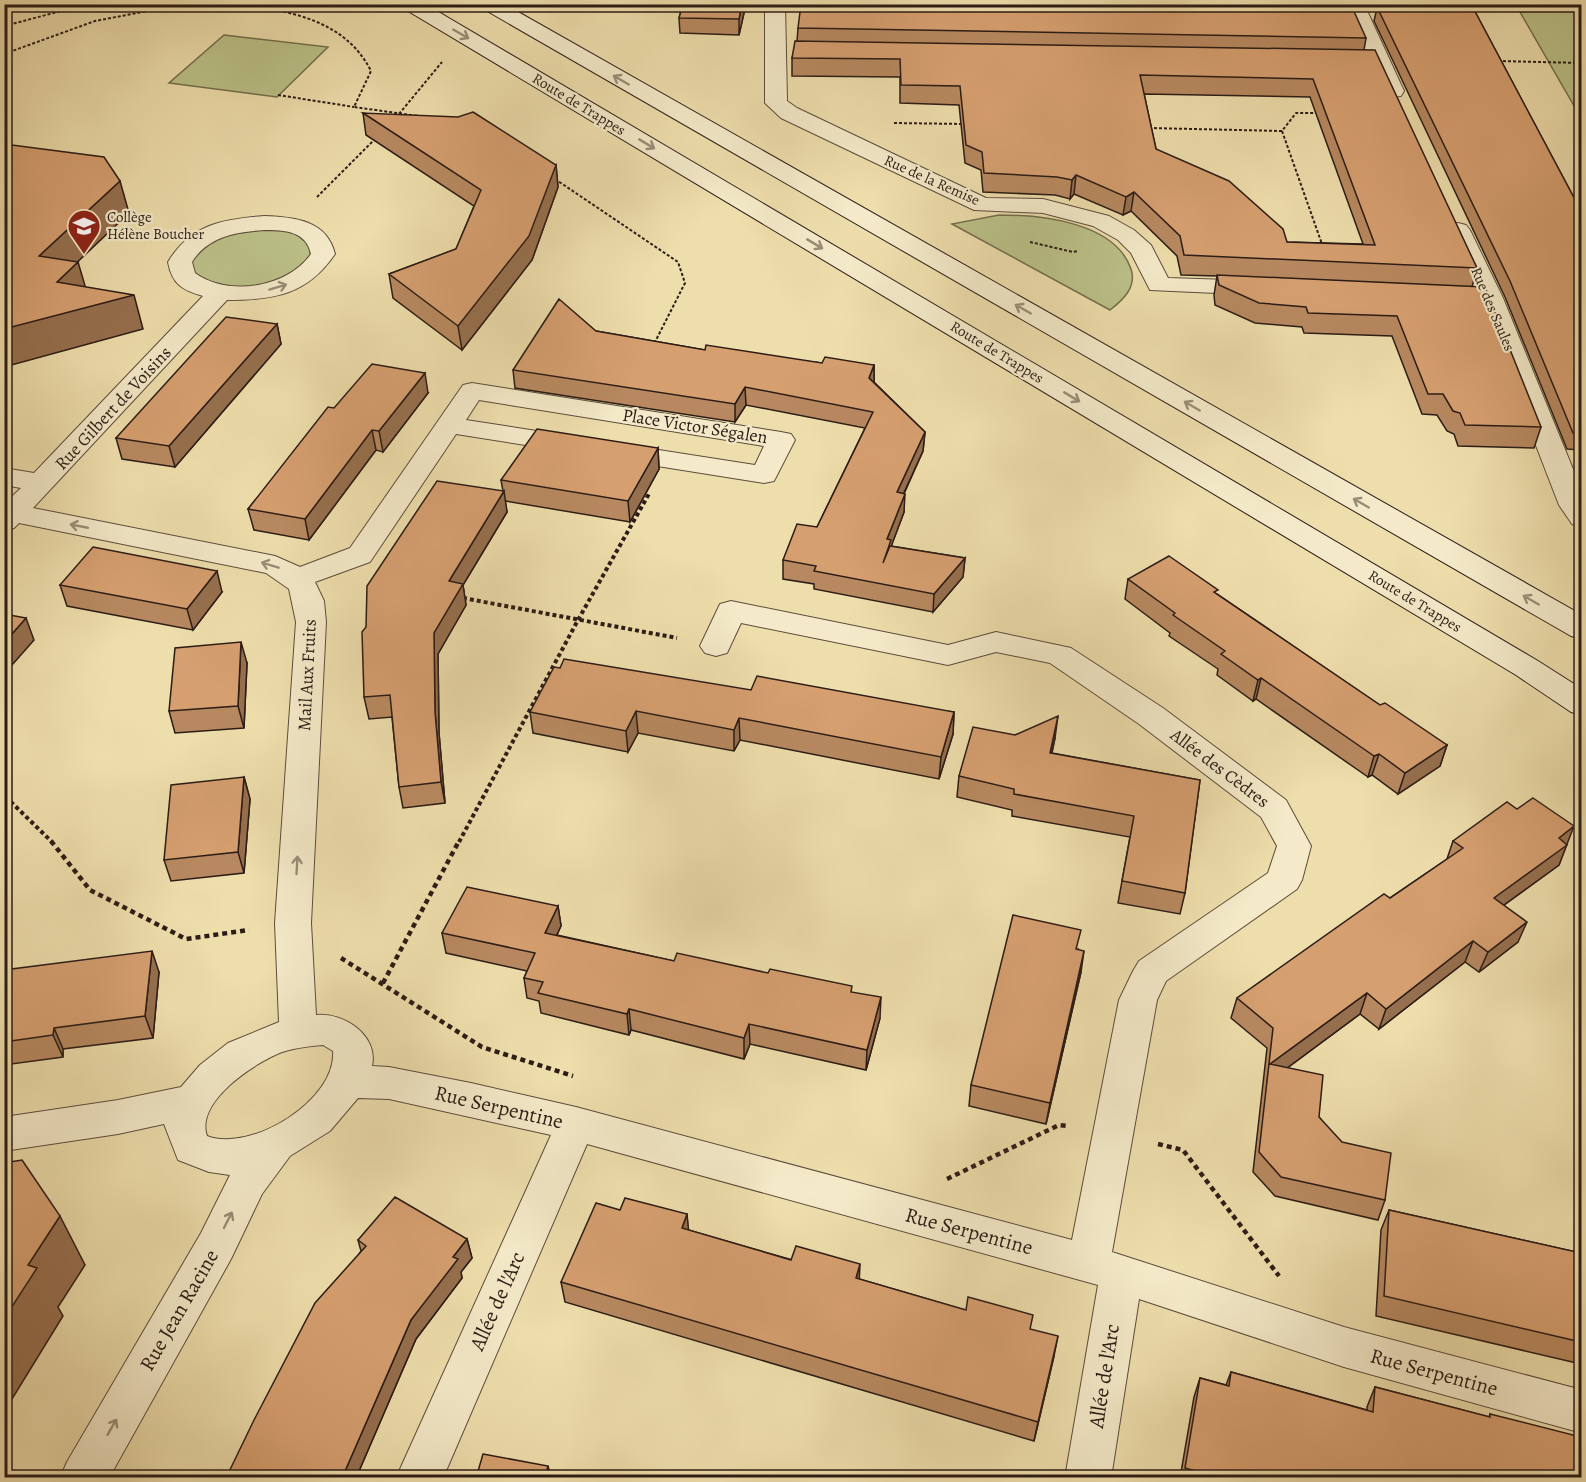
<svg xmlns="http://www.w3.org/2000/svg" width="1586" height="1482" viewBox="0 0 1586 1482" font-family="Alegreya,serif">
  <rect width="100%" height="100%" fill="#eedeac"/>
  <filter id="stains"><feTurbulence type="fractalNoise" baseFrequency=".00333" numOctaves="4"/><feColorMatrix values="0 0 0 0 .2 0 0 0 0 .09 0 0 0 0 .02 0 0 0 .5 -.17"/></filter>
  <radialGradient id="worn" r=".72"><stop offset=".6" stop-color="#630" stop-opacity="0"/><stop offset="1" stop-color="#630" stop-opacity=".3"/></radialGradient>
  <path fill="#bbc188" stroke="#736e4f" stroke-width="1.5" d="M1516 5H1581V118Z
    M224 35 328 47 277 97 169 83Z
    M999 215C1041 215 1115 222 1131 269 1137 287 1123 300 1110 310L952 224Z
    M279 229 297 234 309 245 311 258C292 281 252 293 222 287 212 285 202 277 193 272L191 260C211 231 247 230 279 229Z"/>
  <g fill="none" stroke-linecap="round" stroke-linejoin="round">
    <defs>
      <path id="street" d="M765 4H785L787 101 797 108 986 198 1043 199 1109 216 1134 230 1151 245 1168 278 1261 281 1270 283 1273 288 1270 293 1261 295 1150 290 1131 253 1118 240 1093 226 1043 213 974 210 781 118 765 103Z
        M1344 4H1364L1404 91 1401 96 1393 97 1385 96 1382 91Z
        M264 216C294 217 327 220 335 254 307 295 274 300 227 300L33 508 275 556 300 567 350 548 463 385 472 383 781 432 791 434 795 440 774 481 764 483 456 434 370 562 315 582 324 601 326 622 311 923 316 1015C343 1012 379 1035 372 1066L389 1067 471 1083 576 1107 1072 1240 1119 1000 1133 971 1139 961 1268 873 1277 846 1261 817 1139 724 1050 663 996 652 948 665 741 623 727 653 716 656 705 653 700 646 720 604 731 601 948 645 996 632 1071 648 1163 708 1286 800 1311 846 1302 880 1297 889 1166 981 1157 1000 1112 1252 1344 1327 1582 1390V1433L1344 1367 1139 1299 1111 1478H1065L1098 1285 587 1144 443 1478H396L551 1135 389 1099 358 1098 330 1131 290 1156 262 1194 231 1259 109 1478H60L67 1462 201 1233 230 1175 209 1172 178 1160 164 1124 118 1134 4 1151V1117L118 1100 181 1087 200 1065 228 1043 279 1022 275 923 296 622 289 589 266 573 19 523 14 528 4 531V504L21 488 4 485V468L34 473 203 296C182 290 172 284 168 262 191 224 223 219 264 216ZM264 230C285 230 306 231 311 254 287 288 228 297 195 273L192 262C208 236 237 232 264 230ZM479 400 764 446 755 465 466 420ZM323 1045 333 1051C337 1100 251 1153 207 1136 195 1102 254 1063 282 1052 295 1048 309 1046 323 1045Z
        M1458 223 1466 225 1470 230 1503 298 1582 491V527L1572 524 1559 505 1479 298 1446 230 1450 225Z"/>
      <path id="secondary" d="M401 4H425L1538 661 1582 689V715L1571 712 1516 675 403 8Z
        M480 4H504L1582 615V639L1571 636 482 8Z"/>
    </defs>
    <use href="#street" stroke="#5c4c3c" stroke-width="2"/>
    <use href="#secondary" stroke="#2b1c16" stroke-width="2"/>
    <path stroke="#2b1c16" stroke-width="2" stroke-dasharray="3 2" stroke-linecap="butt" d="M234 4C287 10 345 19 371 71L354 107 418 116
      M4 26 88 4
      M4 54 95 21 153 10 216 4
      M1498 61 1582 63
      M278 95 354 107
      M399 114 442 62
      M894 123 964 124
      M1149 128 1282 131 1296 113H1321
      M1282 131 1323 247
      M555 179 678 262 685 283 654 344
      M317 197 377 137
      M1030 242 1073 252 1078 251"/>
    <path stroke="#2b1c16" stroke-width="4" stroke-dasharray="4 3" stroke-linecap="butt" d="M463 598 677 638
      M4 800 10 801 52 842
      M459 842 578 620 650 492"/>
    <path stroke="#2b1c16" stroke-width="4.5" stroke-dasharray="5 4" stroke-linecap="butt" d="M51 841 90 890 186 939 249 930
      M341 958 482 1047 573 1076
      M383 983 459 841
      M1158 1144 1183 1150 1279 1276
      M947 1179 1059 1125 1068 1126"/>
    <use href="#street" fill="#f4eac9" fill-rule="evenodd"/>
    <use href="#secondary" fill="#f4eac9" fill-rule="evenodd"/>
  </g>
  <path fill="#b88960" stroke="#2b1c16" stroke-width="1.5" fill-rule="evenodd" d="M683 4H746L739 35 680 33 679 18Z
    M1378 4H1471L1581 211V450L1567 449 1505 297 1374 21Z
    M1124 7 1276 9V7L1366 38 1364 50 1477 268 1472 287 1541 427 1534 448 1458 446 1454 434 1447 431 1437 415 1422 414 1392 336 1304 333 1302 327 1255 323 1215 305 1214 295 1217 276 1181 275 1177 256 1131 211 1123 215 1074 194 1070 199 1055 195 983 192 981 170 965 163 959 105 900 103V77L792 76V58L797 41 798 28ZM1144 94 1310 97 1363 244 1287 242 1156 149Z
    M363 113 556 165 558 187 532 260 462 350 393 298 389 274 456 249 474 206 366 135Z
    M277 324 281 344 175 467 122 459 116 438Z
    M596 331 705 350 822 363 874 365V382L925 432 923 451 904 494V512L891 546 965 558 963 577 933 612 814 589V584L783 579V560L817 527 865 428 746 405 735 422 515 388 513 370Z
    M428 393 383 452 376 450 309 540 254 530 248 509 334 408Z
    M658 448 659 469 630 522 505 501 507 512 463 585 466 605 438 654 439 733 445 803 403 808 399 787 392 717 369 719 364 697 503 491 501 480Z
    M1128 579 1217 594 1380 705 1447 745 1440 766 1398 794 1372 775 1368 777 1256 699 1253 701 1217 675 1218 669 1169 636 1170 633 1125 599Z
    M60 585 222 592 193 630 67 606Z
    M247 663 244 728 175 733 169 711Z
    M751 690 954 712 953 734 939 779 740 740 734 751 638 733 628 752 533 733 530 712Z
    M1015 735 1055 738 1052 753 1200 780 1185 893 1180 914 1118 903 1130 837 1012 816V810L957 797 959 776Z
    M244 777 250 799 244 873 171 881 164 860Z
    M1453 841 1567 844 1559 865 1504 905 1518 942 1479 972 1465 962 1379 1029 1360 1014 1287 1068 1319 1117 1385 1200 1378 1220 1275 1196 1253 1172 1267 1048 1231 1018 1237 998 1390 898 1447 859Z
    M558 906 561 926 557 935 674 961 851 992 880 1018 866 1070 750 1044 744 1059 631 1030 629 1035 541 1013 539 1001 527 998 524 978 527 971 446 953 442 933Z
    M1078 949 1081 972 1046 1124 969 1106 971 1085Z
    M4 970 159 972 153 1038 63 1049V1057L4 1065Z
    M620 1210 687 1214 688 1230 859 1279 1030 1329 1054 1356 1034 1441 565 1302 561 1282Z
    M1389 1210 1581 1253V1364L1376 1316 1381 1230Z
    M467 1239 472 1258 461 1272 462 1278 416 1339 356 1478H226L361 1251 358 1240Z
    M1231 1372 1367 1410V1407L1375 1387 1489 1417 1490 1414 1581 1478H1180L1194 1397 1200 1378 1226 1385Z"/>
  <path fill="#966f4e" stroke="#2b1c16" stroke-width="1.5" d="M742 4H746L739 35V19Z
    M556 165 558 187 532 260 462 350 458 326Z
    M1076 175 1074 194 1070 199 1072 180Z
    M120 181 129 213 49 289 39 256Z
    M1134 192 1131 211 1123 215 1126 197Z
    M78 262 88 296 134 295 143 329 4 367V329L57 282Z
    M277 324 281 344 175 467 169 446Z
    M874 365V383L869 378Z
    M425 373 428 393 383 452 379 431Z
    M745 387 746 405 735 422V404Z
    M372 430 376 450 309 540 305 519Z
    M925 432 923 451 896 510 897 492Z
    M658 448 659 469 630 522 628 501Z
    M504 491 507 512 463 585 466 605 438 654 439 733 445 803 441 782 435 712 434 633 449 581Z
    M905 494 904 512 891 547 890 558 887 539Z
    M965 558 963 577 933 612 934 594Z
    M217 571 222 592 193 630 187 609Z
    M26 618 34 640 4 674V643Z
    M241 642 247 663 244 728 238 706Z
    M1261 678 1256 699 1253 701 1258 680Z
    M636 711 638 733 628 752 626 731Z
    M954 712 953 734 939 779 941 757Z
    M1058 716 1055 738 1047 774 1050 753Z
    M739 718 740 740 734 751V730Z
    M1447 745 1440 766 1398 794 1405 773Z
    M1379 754 1372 775 1368 777 1374 756Z
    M244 777 250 799 244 873 238 852Z
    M1574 826 1559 865 1486 918 1494 898 1559 838Z
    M558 906 561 926 548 953 545 933Z
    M1527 922 1518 942 1479 972 1488 952Z
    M1473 941 1465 962 1379 1029 1386 1009Z
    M152 951 159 972 153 1038 145 1016Z
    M1084 951 1081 972 1046 1124 1050 1103Z
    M1367 993 1360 1014 1267 1083 1270 1064Z
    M881 997 880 1018 866 1070 867 1050Z
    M629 1009 631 1030 629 1035 627 1014Z
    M749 1024 750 1044 744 1059V1038Z
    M54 1028 63 1049V1057L53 1035Z
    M687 1214 689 1235 682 1228Z
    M60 1216 85 1265 58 1307 63 1316 4 1412V1319L28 1265Z
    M467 1239 472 1258 461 1272 462 1278 416 1339 356 1478H342L411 1320 453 1257Z
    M860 1264 859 1285 856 1278Z
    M1058 1336 1054 1356 1034 1441 1038 1422Z
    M548 1466 551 1478H545Z"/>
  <path fill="#d69f70" stroke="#2b1c16" stroke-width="1.5" fill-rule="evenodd" d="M683 4H742L739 19 679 18Z
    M801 4H1124V7L1277 9 1276 7H1352L1366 38 798 28Z
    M1379 4H1471L1581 211V433H1573L1510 281 1377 7H1380Z
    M795 41 1375 50 1477 268 1184 255 1180 236 1134 192 1126 197 1076 175 1072 180 1057 177 984 173 982 152 966 145 960 86 901 85 900 59 792 58ZM1140 75 1313 79 1375 245 1287 242 1283 229 1229 181 1156 149Z
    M473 112 556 165 529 236 458 326 389 274 456 249 481 190 363 113 458 117Z
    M4 144 104 157 120 181 39 256 78 262 57 282 134 295 4 329Z
    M1217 275 1485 287 1541 427 1465 425 1460 413 1453 411 1443 394H1428L1397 316 1308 313 1306 307 1259 303 1219 285Z
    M559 299 596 331 705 350 706 345 822 363 825 357 874 365 869 378 925 432 897 492 905 494 887 539 891 540 883 563 890 546 965 558 934 594 814 571 816 566 783 560 797 524 817 527 873 412 745 387 735 404 513 370Z
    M226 317 277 324 169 446 116 438Z
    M372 364 425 373 379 431 372 430 305 519 248 509 328 407 334 408Z
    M537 429 658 448 628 501 501 480Z
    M437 481 504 491 449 581 463 584 434 633 435 712 441 782 399 787 390 695 364 697 362 632 366 627 367 586Z
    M93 547 217 571 187 609 60 585Z
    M1169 556 1218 590 1214 592 1380 705 1385 703 1447 745 1405 773 1379 754 1374 756 1261 678 1258 680 1221 654 1225 651 1173 615 1175 613 1128 579Z
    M4 614 26 618 4 643Z
    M241 642 238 706 169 711 175 648Z
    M564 659 751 690 757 676 954 712 941 757 739 718 734 730 636 711 626 731 530 712 554 667 560 668Z
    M1058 716 1050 753 1200 780 1185 893 1122 881 1134 816 1014 794V789L959 776 973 727 1015 735Z
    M244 777 238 852 164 860 171 785Z
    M1533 798 1574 826 1559 838 1567 845 1494 898 1527 922 1488 952 1473 941 1386 1009 1367 993 1270 1064 1323 1075 1319 1117 1342 1142 1391 1153 1385 1200 1281 1177 1259 1152 1273 1028 1237 998 1384 894 1390 898 1463 848 1453 841 1507 802 1517 809Z
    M467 887 558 906 545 933 674 961 677 953 768 973 770 969 852 986 851 992 881 997 867 1050 749 1024 744 1038 629 1009 627 1014 538 993 543 982 524 978 535 953 442 933Z
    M1013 915 1081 930 1076 949 1084 951 1050 1103 971 1085Z
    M152 951 145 1016 54 1028 53 1035 4 1042V970Z
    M22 1160 60 1216 28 1265 37 1268 4 1319V1163Z
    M395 1197 467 1239 453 1257 458 1259 411 1320 342 1478H226L254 1420 315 1303 366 1246 358 1240Z
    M625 1198 687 1214 682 1228 791 1260 796 1246 860 1264 856 1278 966 1310 968 1297 1033 1315 1030 1329 1058 1336 1038 1422 561 1282 596 1203 620 1210Z
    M1389 1210 1581 1253V1342L1384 1296Z
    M1231 1372 1373 1412 1375 1387 1490 1417V1414L1581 1437V1478H1345L1321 1471 1320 1478H1219L1185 1468 1200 1378 1229 1386Z
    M483 1454 548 1466 545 1478H476Z"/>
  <defs><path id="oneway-shaft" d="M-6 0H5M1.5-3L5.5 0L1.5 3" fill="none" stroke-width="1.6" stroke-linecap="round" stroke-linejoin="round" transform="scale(1.5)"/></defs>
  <g stroke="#9a8d78">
    <use href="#oneway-shaft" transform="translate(461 34) rotate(30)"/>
    <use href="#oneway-shaft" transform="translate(621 80) rotate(-150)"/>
    <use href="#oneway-shaft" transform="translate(647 144) rotate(31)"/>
    <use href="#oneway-shaft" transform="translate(815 244) rotate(31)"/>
    <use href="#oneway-shaft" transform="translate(278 287) rotate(-17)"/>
    <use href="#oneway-shaft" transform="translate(1023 309) rotate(-150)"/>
    <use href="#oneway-shaft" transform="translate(1072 397) rotate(31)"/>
    <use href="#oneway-shaft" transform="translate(1192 406) rotate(-150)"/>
    <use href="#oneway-shaft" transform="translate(1361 503) rotate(-150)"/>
    <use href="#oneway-shaft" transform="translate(79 526) rotate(-169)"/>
    <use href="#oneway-shaft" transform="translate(270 565) rotate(-163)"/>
    <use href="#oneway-shaft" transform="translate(1531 600) rotate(-150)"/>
    <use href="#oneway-shaft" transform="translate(297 865) rotate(-87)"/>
    <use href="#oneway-shaft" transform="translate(228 1220) rotate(-63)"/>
    <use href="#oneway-shaft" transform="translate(112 1427) rotate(-60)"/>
  </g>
  <defs>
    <symbol id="school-pin" viewBox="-11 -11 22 30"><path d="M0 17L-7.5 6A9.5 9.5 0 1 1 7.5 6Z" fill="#8f2418" stroke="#f4eac9"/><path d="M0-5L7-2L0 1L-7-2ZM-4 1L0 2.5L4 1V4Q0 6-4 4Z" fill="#fff"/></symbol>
  </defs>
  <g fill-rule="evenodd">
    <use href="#school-pin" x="65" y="207" width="38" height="52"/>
  </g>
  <g text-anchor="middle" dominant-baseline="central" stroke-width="4.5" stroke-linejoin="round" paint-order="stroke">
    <g font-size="15" fill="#2b1c16" stroke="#f4eac9">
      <text transform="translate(579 104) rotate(31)">Route de Trappes</text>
      <text transform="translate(932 180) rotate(24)">Rue de la Remise</text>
      <text transform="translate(1493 309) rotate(67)">Rue des Saules</text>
      <text transform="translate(997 352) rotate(31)">Route de Trappes</text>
      <text transform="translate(1415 601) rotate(31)">Route de Trappes</text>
    </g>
    <g font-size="15" fill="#2b1c16" stroke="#f4eac9" text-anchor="start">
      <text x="107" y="217">Collège<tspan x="107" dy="17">Hélène Boucher</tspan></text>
    </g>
    <g font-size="18" fill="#2b1c16" stroke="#f4eac9">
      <text transform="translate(113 408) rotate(-47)">Rue Gilbert de Voisins</text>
      <text transform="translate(695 426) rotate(9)">Place Victor Ségalen</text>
      <text transform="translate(307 675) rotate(-87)">Mail Aux Fruits</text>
      <text transform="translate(1220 768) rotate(37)">Allée des Cèdres</text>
    </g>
    <g font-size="21" fill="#2b1c16" stroke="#f4eac9">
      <text transform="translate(499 1107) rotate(13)">Rue Serpentine</text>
      <text transform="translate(969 1231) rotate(15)">Rue Serpentine</text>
      <text transform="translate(497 1301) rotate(-66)">Allée de l'Arc</text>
      <text transform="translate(179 1310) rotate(-60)">Rue Jean Racine</text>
      <text transform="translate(1434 1372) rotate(15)">Rue Serpentine</text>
      <text transform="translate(1104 1376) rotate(-81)">Allée de l'Arc</text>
    </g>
  </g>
  <rect width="1586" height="1482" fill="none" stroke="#eedeac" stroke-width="24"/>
  <rect x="6" y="6" width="1574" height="1470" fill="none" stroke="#2b1c16" stroke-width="3"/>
  <rect x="12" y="12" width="1562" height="1458" fill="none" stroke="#2b1c16" stroke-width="1.5"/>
  <rect width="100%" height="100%" filter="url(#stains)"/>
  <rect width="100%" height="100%" fill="url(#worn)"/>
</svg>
